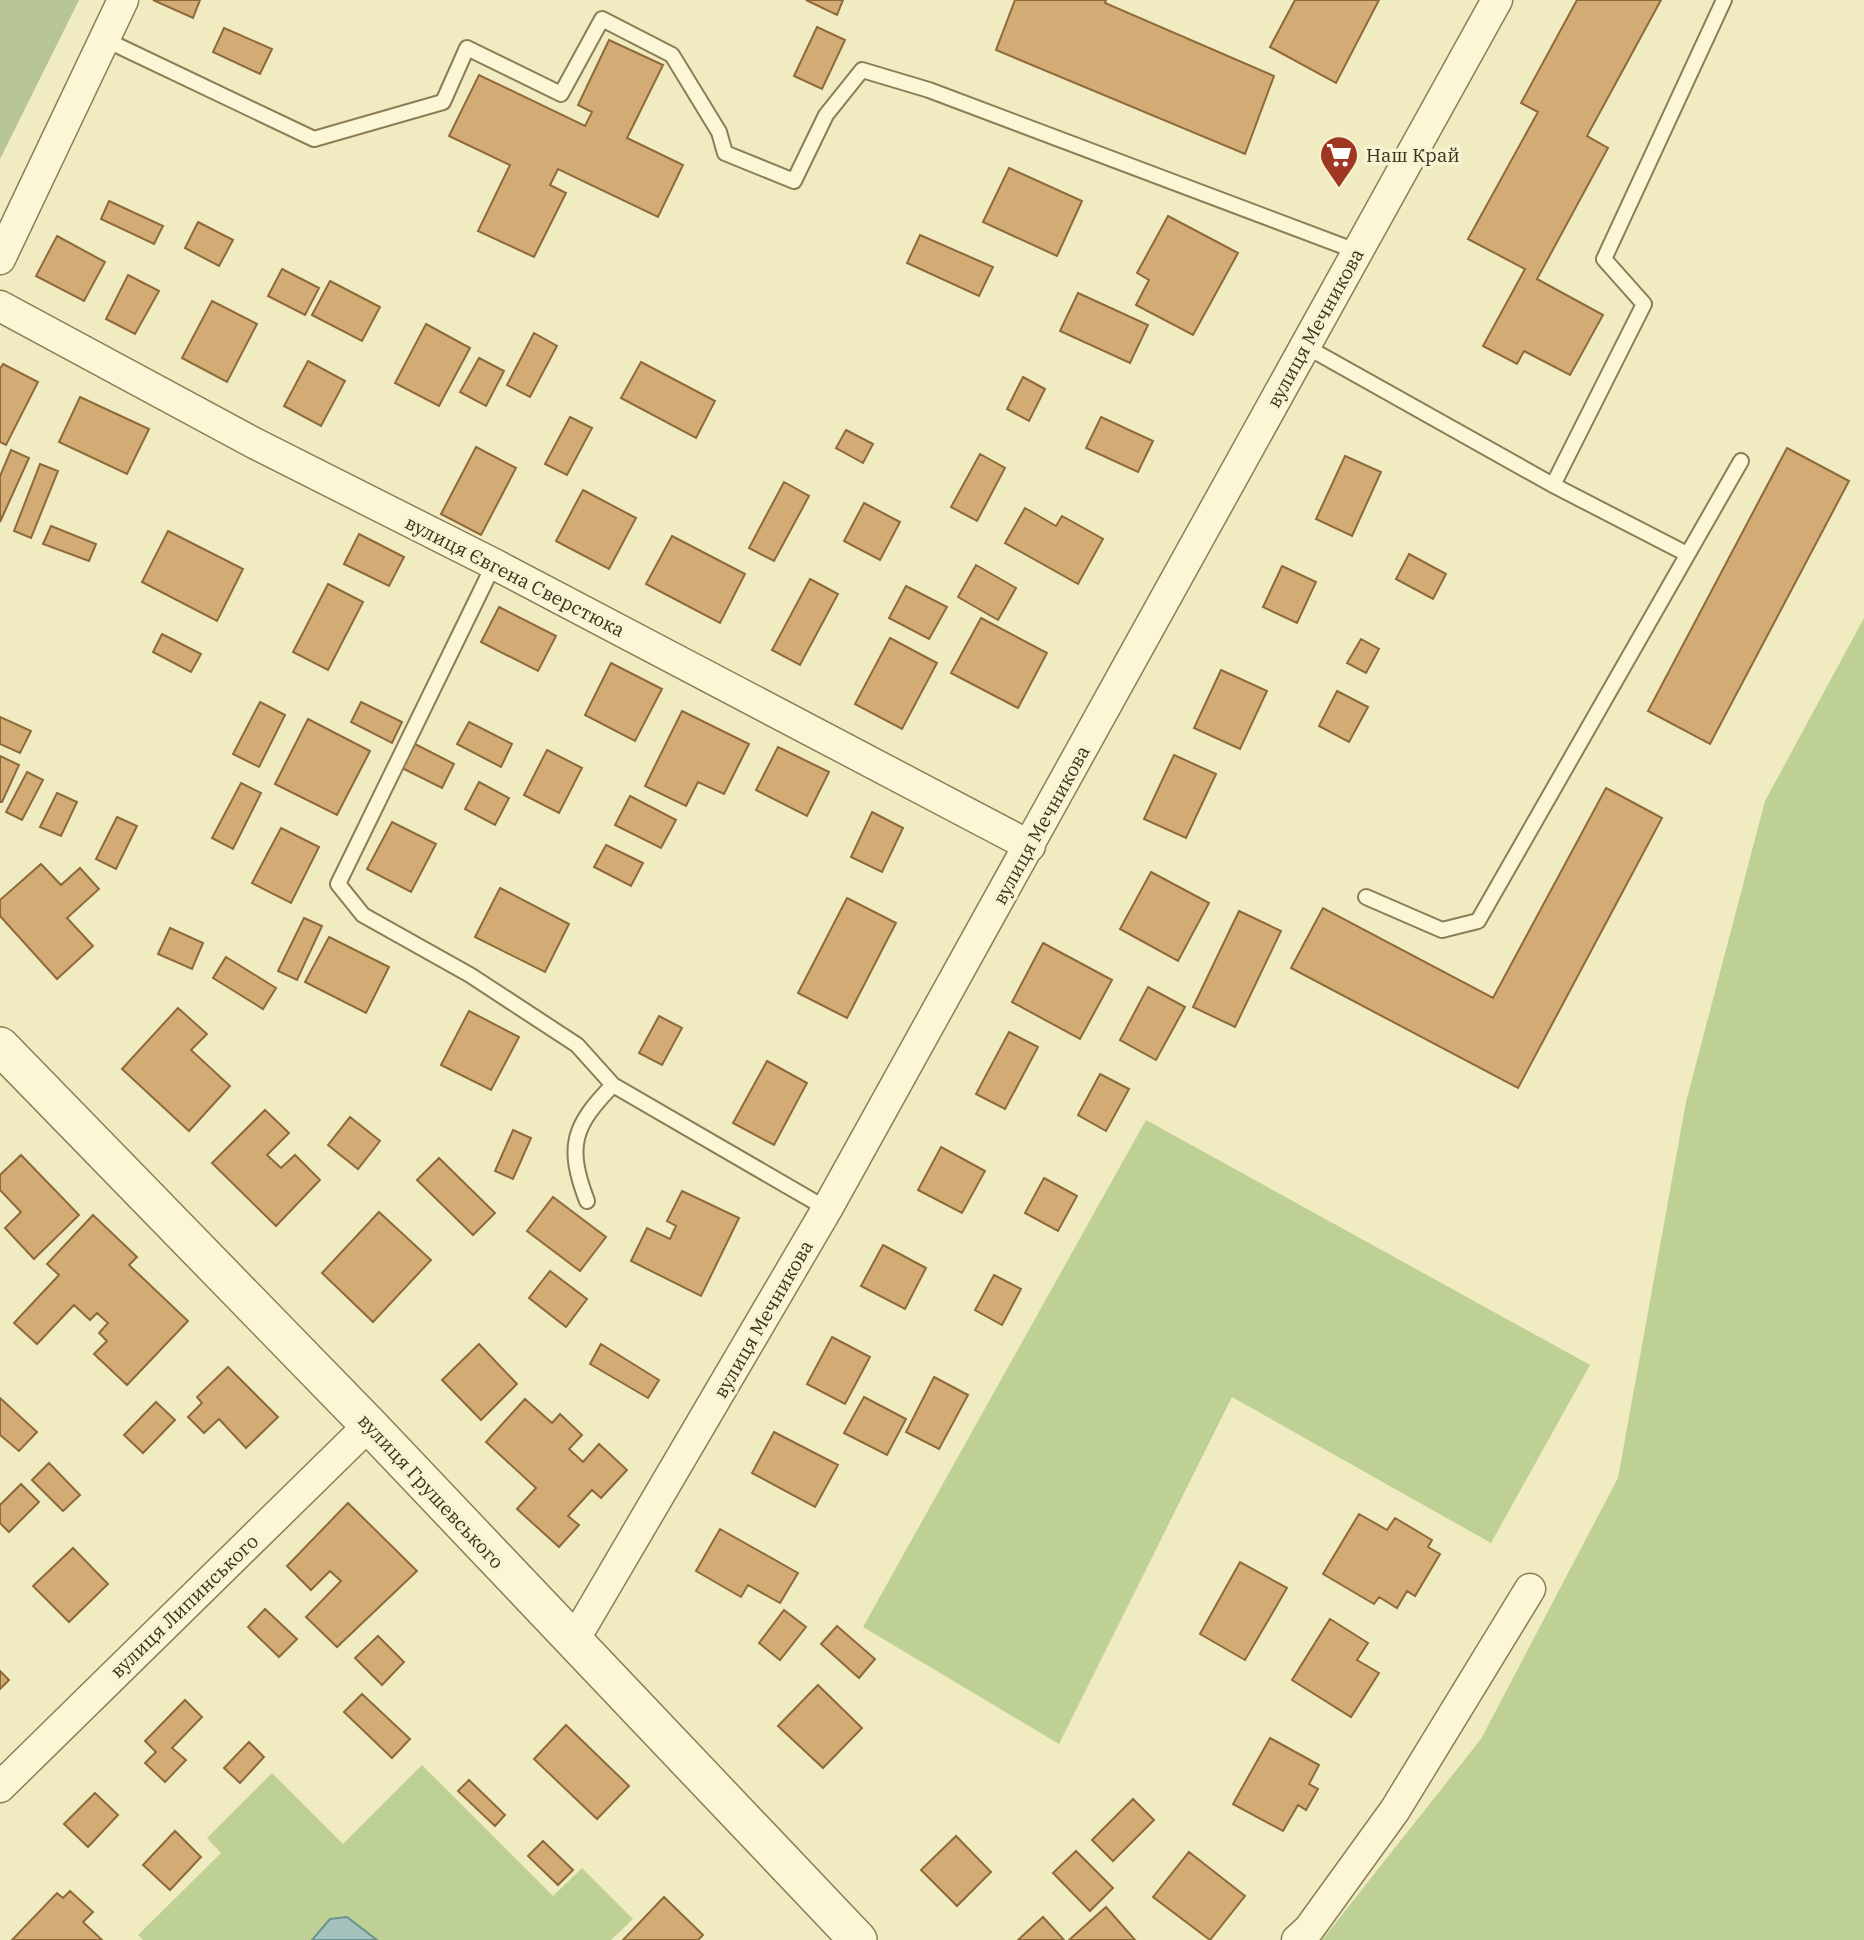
<svg xmlns="http://www.w3.org/2000/svg" width="1864" height="1940" viewBox="0 0 1864 1940" font-family="'IBM Plex Serif',serif">
  <rect width="100%" height="100%" fill="#f1ebc2"/>
  <path fill="#bfd094" d="M1864 618V1940H1322L1481 1739 1618 1478 1686 1102 1765 801Z
    M1146 1120 1590 1365 1491 1543 1232 1397 1059 1744 863 1627Z
    M422 1765 553 1896 582 1868 633 1919 611 1940H143L138 1935 221 1853 207 1838 272 1773 343 1844Z"/>
  <path fill="#b7c494" d="M0 0H79L0 159Z"/>
  <path fill="#a4c3bf" stroke="#6a928f" stroke-width="2" d="M347 1917 377 1940H312L330 1919Z"/>
  <path fill="#d2ab75" stroke="#8e6a3b" stroke-width="2" d="M153 0H200L193 18Z
    M806 0H843L837 15Z
    M1015 0H1106L1105 3 1274 76 1245 154 996 50Z
    M1295 0H1379L1336 83 1270 47Z
    M1577 0H1661L1587 136 1608 148 1537 279 1603 315 1570 375 1524 351 1517 364 1483 346 1525 269 1468 239 1538 112 1521 103Z
    M817 27 845 40 822 89 794 76Z
    M224 28 272 49 260 74 213 52Z
    M609 40 663 65 627 138 683 165 658 217 558 169 550 185 566 193 534 257 478 231 510 165 449 136 479 75 585 126 592 112 578 105Z
    M1009 168 1082 201 1057 256 983 222Z
    M109 201 163 226 154 244 101 219Z
    M1168 216 1238 253 1193 335 1136 305 1149 280 1137 273Z
    M198 222 233 240 219 266 185 248Z
    M920 235 993 267 979 296 907 263Z
    M57 236 105 262 84 301 36 276Z
    M282 269 319 288 305 315 268 296Z
    M128 275 159 291 135 334 106 319Z
    M330 281 380 307 362 341 312 315Z
    M1078 293 1148 325 1130 363 1060 331Z
    M212 301 257 324 227 382 182 358Z
    M426 324 470 348 439 406 395 383Z
    M534 333 557 346 530 397 507 385Z
    M479 358 504 371 486 406 460 392Z
    M308 361 345 381 321 426 284 406Z
    M641 362 715 401 696 438 621 398Z
    M3 364 38 382 6 445 0 442V369Z
    M1023 377 1045 389 1029 421 1007 409Z
    M80 397 149 429 127 474 59 442Z
    M570 417 592 428 567 475 545 464Z
    M1101 417 1153 441 1138 472 1086 448Z
    M846 430 873 444 863 463 836 448Z
    M476 447 516 468 481 535 441 514Z
    M1787 448 1849 481 1710 744 1648 711Z
    M11 450 29 458 0 522V476Z
    M980 454 1005 468 977 521 951 507Z
    M1345 456 1381 472 1352 536 1316 519Z
    M40 464 58 471 31 538 14 531Z
    M784 482 809 496 774 561 749 548Z
    M583 490 636 518 609 569 556 541Z
    M864 503 900 522 880 560 844 541Z
    M1025 508 1056 526 1062 516 1103 539 1078 584 1005 543Z
    M51 526 96 544 89 561 43 544Z
    M168 531 243 569 217 621 142 582Z
    M359 534 404 557 389 586 344 564Z
    M672 536 745 574 720 623 646 584Z
    M1409 554 1446 574 1433 599 1396 579Z
    M976 565 1016 588 998 620 958 597Z
    M1282 566 1316 582 1297 623 1263 607Z
    M810 579 838 594 800 665 772 650Z
    M328 584 363 602 328 670 293 652Z
    M906 586 947 607 929 639 889 618Z
    M499 607 556 636 538 671 481 642Z
    M981 618 1047 653 1018 708 951 673Z
    M162 634 201 654 191 672 153 652Z
    M890 638 937 663 902 729 855 704Z
    M1361 639 1379 649 1366 673 1347 663Z
    M611 663 662 689 635 741 585 715Z
    M1221 670 1267 691 1240 749 1194 728Z
    M1337 691 1368 707 1349 742 1319 726Z
    M260 702 285 715 259 767 233 754Z
    M361 702 402 722 392 743 351 722Z
    M682 711 749 744 724 794 698 782 686 806 645 786Z
    M0 717 31 731 20 753 0 744Z
    M308 719 370 751 337 815 275 784Z
    M469 722 512 744 501 767 457 744Z
    M415 744 454 764 442 788 402 768Z
    M778 747 829 772 807 816 756 790Z
    M547 750 582 768 559 813 524 795Z
    M1174 755 1216 774 1186 838 1144 819Z
    M0 756 19 765 2 802H0Z
    M27 772 43 780 22 820 6 812Z
    M479 782 509 798 495 825 465 809Z
    M241 783 261 793 233 849 212 838Z
    M1606 788 1662 818 1518 1088 1291 968 1323 908 1493 998Z
    M57 793 77 802 61 836 40 827Z
    M630 796 676 820 661 848 615 825Z
    M872 812 903 828 882 872 851 857Z
    M117 817 137 826 116 869 96 859Z
    M392 822 436 844 411 892 367 869Z
    M281 828 319 847 291 903 252 883Z
    M606 845 643 863 631 886 594 867Z
    M41 864 61 885 80 868 99 889 67 918 93 946 57 979 0 916V900Z
    M1151 872 1209 903 1178 961 1120 929Z
    M500 888 569 924 545 972 475 937Z
    M847 898 896 923 847 1018 798 993Z
    M1239 911 1281 931 1235 1027 1193 1007Z
    M304 918 322 926 297 980 278 971Z
    M170 928 203 943 192 969 158 954Z
    M329 937 389 967 366 1013 305 982Z
    M1043 943 1112 980 1080 1039 1012 1002Z
    M226 957 276 988 263 1009 213 978Z
    M1148 987 1185 1007 1156 1060 1120 1040Z
    M178 1008 207 1034 191 1050 230 1086 189 1131 122 1069Z
    M469 1011 519 1037 491 1090 441 1065Z
    M659 1016 682 1028 662 1065 639 1053Z
    M1009 1032 1038 1047 1005 1109 976 1094Z
    M767 1061 807 1083 774 1145 733 1123Z
    M1100 1074 1129 1089 1106 1131 1078 1115Z
    M265 1110 289 1133 267 1155 281 1168 295 1155 320 1180 276 1226 212 1163Z
    M350 1117 380 1141 358 1169 328 1145Z
    M513 1130 531 1138 513 1179 495 1171Z
    M941 1147 985 1171 962 1213 918 1190Z
    M21 1155 79 1215 34 1259 5 1228 21 1212 0 1190V1175Z
    M439 1158 495 1213 473 1235 417 1180Z
    M1044 1178 1077 1196 1058 1231 1025 1213Z
    M682 1191 739 1218 701 1296 631 1261 647 1228 670 1239 676 1226 667 1221Z
    M553 1197 606 1237 580 1271 527 1231Z
    M379 1212 431 1260 373 1322 322 1273Z
    M93 1215 137 1257 129 1265 188 1321 127 1385 94 1354 107 1341 99 1333 108 1323 97 1313 90 1320 74 1305 37 1344 14 1323 59 1275 47 1264Z
    M883 1245 926 1268 905 1309 861 1286Z
    M550 1271 587 1299 566 1327 529 1298Z
    M994 1275 1021 1289 1002 1325 975 1310Z
    M832 1337 870 1357 845 1404 807 1384Z
    M479 1344 517 1384 481 1420 442 1380Z
    M601 1344 659 1380 648 1398 590 1364Z
    M228 1367 278 1417 246 1448 219 1419 204 1433 188 1417 202 1403 197 1397Z
    M934 1377 968 1395 939 1449 906 1432Z
    M864 1397 906 1419 887 1455 844 1433Z
    M0 1398 37 1432 19 1451 0 1435Z
    M525 1399 552 1423 560 1414 582 1435 569 1449 583 1462 599 1444 627 1470 601 1498 592 1490 568 1516 579 1525 559 1547 517 1509 536 1488 486 1442Z
    M156 1402 175 1420 143 1453 124 1435Z
    M774 1432 838 1465 815 1507 752 1473Z
    M49 1463 80 1495 63 1511 32 1480Z
    M21 1484 39 1502 9 1532 0 1523V1505Z
    M348 1503 417 1571 337 1647 306 1617 341 1581 330 1571 311 1590 287 1566Z
    M1359 1514 1387 1530 1395 1518 1432 1540 1428 1547 1440 1554 1415 1596 1407 1591 1397 1608 1379 1597 1374 1604 1323 1574Z
    M720 1529 798 1573 780 1603 748 1585 741 1597 696 1571Z
    M73 1548 108 1584 69 1622 33 1586Z
    M1240 1562 1287 1588 1245 1660 1200 1634Z
    M265 1609 297 1639 279 1657 248 1627Z
    M784 1610 806 1627 780 1660 759 1643Z
    M1330 1619 1368 1643 1357 1660 1379 1673 1351 1717 1292 1680Z
    M837 1626 875 1659 859 1678 821 1644Z
    M378 1636 404 1662 382 1685 355 1658Z
    M0 1671 9 1680 0 1689Z
    M818 1685 862 1728 823 1768 778 1726Z
    M362 1694 410 1739 392 1758 344 1712Z
    M185 1700 202 1717 172 1748 186 1760 165 1782 145 1763 156 1752 145 1741Z
    M566 1725 629 1786 597 1819 534 1759Z
    M1270 1738 1319 1765 1309 1784 1318 1789 1306 1810 1298 1805 1283 1831 1233 1804Z
    M249 1742 264 1757 240 1783 224 1768Z
    M469 1780 505 1815 495 1826 458 1791Z
    M95 1793 118 1815 88 1847 64 1824Z
    M1133 1799 1154 1820 1113 1861 1092 1840Z
    M175 1831 201 1857 170 1890 143 1865Z
    M956 1836 991 1872 957 1906 921 1870Z
    M543 1841 573 1870 558 1885 528 1856Z
    M1076 1851 1113 1888 1090 1911 1053 1873Z
    M1189 1852 1245 1896 1210 1940 1153 1897Z
    M70 1891 93 1912 83 1922 102 1940H12L57 1893 63 1898Z
    M664 1897 703 1935 698 1940H623Z
    M1106 1907 1135 1940H1069Z
    M1043 1917 1064 1940H1018Z"/>
  <g fill="none" stroke-linecap="round" stroke-linejoin="round">
    <defs>
      <path id="service" d="M104 39 314 139 443 102 467 48 561 94 602 19 672 55 719 132 725 153 794 181 826 115 862 70 929 90 1356 251
        M1305 346 1553 485 1644 304 1604 259 1724 0
        M1553 485 1685 553
        M494 564 338 884 363 915 470 975 577 1045 613 1085
        M1366 897 1442 930 1478 921 1741 461
        M587 1201C566 1146 573 1126 613 1085L827 1209"/>
      <path id="minor" d="M0 259 123 0
        M0 306 254 443 494 564 1030 846
        M573 1642 827 1209 1497 0
        M0 1787 369 1425
        M1297 1940 1309 1929 1395 1810 1530 1589"/>
      <path id="tertiary" d="M0 1046 369 1425 858 1940"/>
    </defs>
    <use href="#service" stroke="#8d7d57" stroke-width="18"/>
    <use href="#minor" stroke="#8d7d57" stroke-width="33"/>
    <use href="#tertiary" stroke="#8d7d57" stroke-width="40"/>
    <use href="#service" stroke="#fbf6d6" stroke-width="14"/>
    <use href="#minor" stroke="#fbf6d6" stroke-width="30"/>
    <use href="#tertiary" stroke="#fbf6d6" stroke-width="37"/>
  </g>
  <defs>
    <symbol id="supermarket-pin" viewBox="-11 -11 22 30"><path d="M0 17L-7.5 6A9.5 9.5 0 1 1 7.5 6Z" fill="#a03723" stroke="#f8f3d2"/><path d="M-6-5.5h2.5l.6 2H6L4.5 2H-2.5L-4.4-4H-6ZM-1.5 3.2a1.3 1.3 0 1 0 .1 0ZM3 3.2a1.3 1.3 0 1 0 .1 0Z" fill="#fff"/></symbol>
  </defs>
  <g fill-rule="evenodd">
    <use href="#supermarket-pin" x="1317" y="133" width="44" height="60"/>
  </g>
  <g text-anchor="middle" dominant-baseline="central" stroke-width="7" stroke-linejoin="round" paint-order="stroke">
    <g font-size="19" fill="#3b311d" stroke="#f8f3d2" text-anchor="start">
      <text x="1366" y="155">Наш Край</text>
    </g>
    <g font-size="19" fill="#3b311d" stroke="#f8f3d2">
      <text transform="translate(1315 328) rotate(-61)">вулиця Мечникова</text>
      <text transform="translate(515 576) rotate(27)">вулиця Євгена Сверстюка</text>
      <text transform="translate(1041 825) rotate(-61)">вулиця Мечникова</text>
      <text transform="translate(763 1319) rotate(-60)">вулиця Мечникова</text>
      <text transform="translate(431 1491) rotate(47)">вулиця Грушевського</text>
      <text transform="translate(184 1606) rotate(-44)">вулиця Липинського</text>
    </g>
  </g>
</svg>
